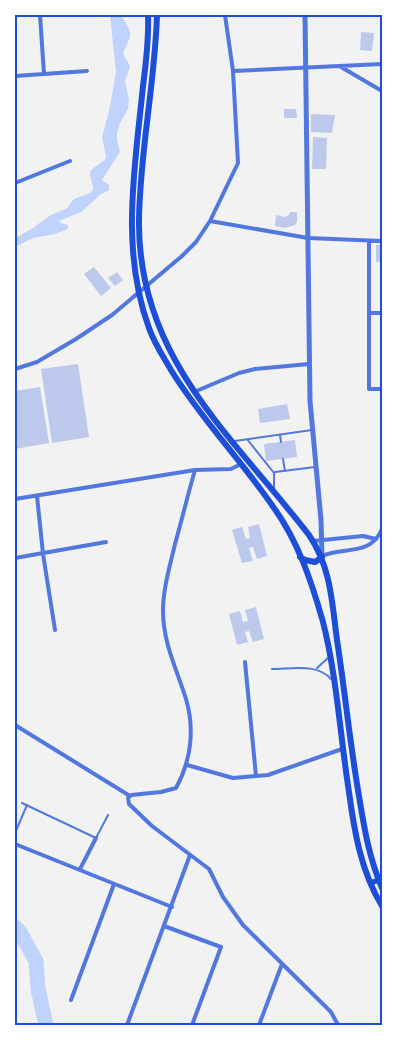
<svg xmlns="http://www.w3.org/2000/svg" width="397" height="1040" viewBox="0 0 397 1040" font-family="'Exo 2',sans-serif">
  <rect width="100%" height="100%" fill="#f2f2f2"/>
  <path fill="#bfd3fe" d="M110 15H121C126 24 134 32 128 42 126 47 124 49 123 54L128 62 130 67 125 81 129 100 128 109 120 123 117 133V140L120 152 102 180 109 185V190L101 194 81 212 59 221 61 223 68 225V229L55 234 33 238 15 247V238L33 228 49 216 67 208 74 199 90 193 93 190C94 183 88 178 91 170L105 160 106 157 102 137 109 111 116 72Z"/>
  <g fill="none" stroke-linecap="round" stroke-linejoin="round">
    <path stroke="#bfd3fe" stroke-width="15" d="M15 927 20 932 36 961 38 989 46 1025"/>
  </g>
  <path fill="#bdc9ec" d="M361 32 374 33 372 51 360 50Z
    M284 109H296L297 118H284Z
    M311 114 335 115 332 133 311 132Z
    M313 137 327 138 326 169H312Z
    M290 212H297V222L295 225 285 228 275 226 276 215 284 217 289 215Z
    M376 245H382V262H376Z
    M94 267 111 288 101 296 84 274Z
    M117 272 123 280 115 286 108 278Z
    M78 364 89 437 52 443 41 369Z
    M40 387 49 443 15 449V391Z
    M287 404 290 419 260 423 258 409Z
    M295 440 297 457 266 461 264 444Z
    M259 524 267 556 257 559 253 547 249 548 253 561 242 563 232 530 242 527 246 539 250 538 248 527Z
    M256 607 264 639 253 642 249 631 245 632 248 642 237 645 229 614 240 611 243 622 248 621 245 610Z"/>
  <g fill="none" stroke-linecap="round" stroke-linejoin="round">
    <path stroke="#5277de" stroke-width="2" d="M280 435 281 442
      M247 439 274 473V489
      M235 441 312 430
      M283 459 285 471
      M275 472 315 467
      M317 668 328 658
      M272 669C292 669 317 663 331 679
      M22 803 96 838 108 815
      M15 833 27 805"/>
    <path stroke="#5277de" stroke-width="4" d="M40 15 44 74
      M341 67 382 91
      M233 71 382 64
      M15 76 87 71
      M15 183 70 161
      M210 221 308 238 382 241
      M369 241V389H382
      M369 313H382
      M15 369 37 362 76 339 112 315 182 256 196 242 210 221 238 163 233 71 225 15
      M194 392 239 373 255 369 309 364
      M195 470C188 494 182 519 175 544 170 566 163 588 163 611 163 643 177 670 186 699 195 729 191 761 176 788L161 792 131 795 128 798 129 804 152 826 209 869 223 897 243 925 331 1012 338 1025
      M37 496 43 554 55 630
      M15 499 195 470 231 469 241 464
      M313 541 363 536 376 539
      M322 556C344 546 370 557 382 529
      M15 558 106 542
      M245 662 256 776
      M15 725 130 796
      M187 765 233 778 268 775 342 749
      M15 844 172 907
      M80 869 96 838
      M164 926 221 947 192 1025
      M71 1000 114 884
      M127 1025 190 855
      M259 1025 282 964"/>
    <path stroke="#5277de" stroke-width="5" d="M305 15 310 401 321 520 322 556"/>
    <path stroke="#1d4ed8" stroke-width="5.5" d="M373 882 382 879"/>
    <path stroke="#1d4ed8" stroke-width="6" d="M148 15C149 39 146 63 143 86 135 167 120 249 149 328 154 343 163 356 171 370 201 419 242 461 274 508 298 541 312 583 323 622 337 677 340 735 349 792 354 830 361 872 382 906
      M157 15C155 83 140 151 139 219 137 357 231 434 309 535 331 567 332 603 337 640 345 692 350 744 359 796 364 827 369 858 382 888
      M300 557 305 560 315 562 322 557"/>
  </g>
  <rect width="397" height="1040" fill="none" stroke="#ffffff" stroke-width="32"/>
  <rect x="16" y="16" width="365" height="1008" fill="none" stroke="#1d4ed8" stroke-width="2"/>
</svg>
